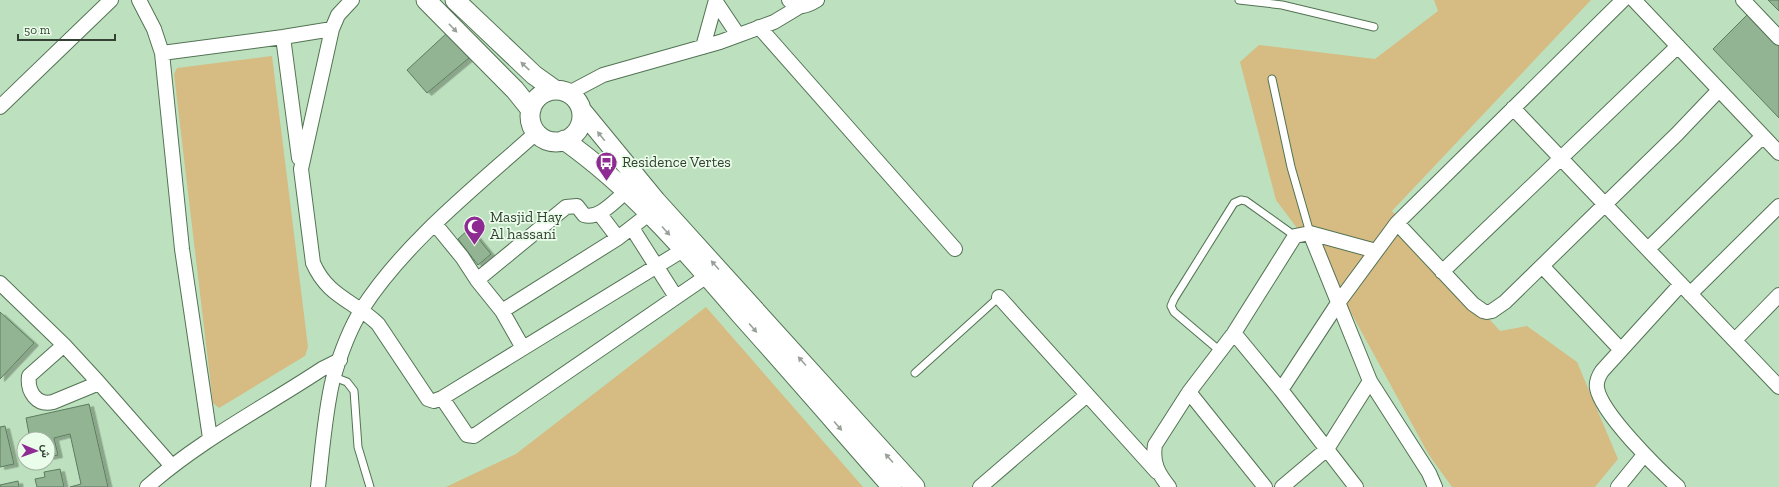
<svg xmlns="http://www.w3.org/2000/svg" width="1779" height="487" viewBox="0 0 1779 487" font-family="'Zilla Slab',Vazirmatn,serif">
  <defs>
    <filter id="shadow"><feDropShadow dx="4.5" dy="2.5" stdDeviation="0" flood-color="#0004"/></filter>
  </defs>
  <rect width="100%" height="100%" fill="#bde1be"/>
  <path fill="#d6bb82" d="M1434 0H1591L1392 211 1500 331 1527 326 1577 362 1618 459 1595 487H1452L1429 455 1326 267 1276 200 1240 62 1259 45 1375 59 1438 11Z
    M272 56 308 347 305 356 219 408 213 403 174 74 177 68Z
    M706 307 863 487H446L516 454Z"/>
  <path fill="#92b493" stroke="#5c7c5d" filter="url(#shadow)" d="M1768 0H1779V11Z
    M1748 14 1779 46V118L1713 49Z
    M447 33 469 58 427 93 407 70Z
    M470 228 491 254 478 265 458 239Z
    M0 312 34 343 0 379Z
    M89 404 108 487H70L81 484 70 434 54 438 58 455 48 457V439H30L26 418Z
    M5 426 14 464 0 467V427Z
    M60 469 64 487H37L35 479 45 477 44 472Z
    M18 481 19 487H0V485Z"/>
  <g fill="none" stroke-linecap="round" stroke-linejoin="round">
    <defs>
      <path id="lane" d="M1239 0 1282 5 1374 27
        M1272 79 1291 167 1310 233
        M1220 351 1174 312 1171 306 1174 299 1234 203 1241 200 1246 201 1295 236
        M915 373 999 297
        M334 377 347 382 354 391 358 447 370 487"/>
      <path id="street" d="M139 0 154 29 162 53 182 249 210 438
        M352 0 338 15 332 29 301 169 313 263C328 297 353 300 378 324L428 399 434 401 442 398 683 250
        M789 0C798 10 807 6 817 0
        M1634 0 1779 153
        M1743 0 1779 38
        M716 2 738 35
        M759 27 955 249
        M283 37 299 158
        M703 47 716 0
        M162 53 283 37 332 29
        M569 93 603 75 720 42 774 22 799 7
        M0 107 111 0
        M1513 108 1779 387
        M599 213 618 238
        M1397 223 1473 304 1483 311 1487 312 1492 311 1505 302 1677 134 1719 90
        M435 224 462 257 477 280 502 311 523 348
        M632 228 676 297
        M1310 233 1370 381 1429 473 1435 487
        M1648 249 1763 136
        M1543 267 1621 350
        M1442 272 1678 46
        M477 280 566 207 577 206 584 215C599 220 615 200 627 191
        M0 283 64 345 99 383
        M1690 294 1779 206
        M999 297 1157 472
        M502 311 618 238 650 213
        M1234 333 1281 390 1356 487
        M1735 340 1779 295
        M64 345 29 376C27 392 37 406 53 402L99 383 171 465
        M1281 390 1338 303 1397 223 1623 0
        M1189 392 1265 487
        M442 398 467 435 474 436 707 276
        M147 487C200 440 263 408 322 369L340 360
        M318 487C322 453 325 411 333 379 340 355 349 330 362 309 405 242 478 185 537 132
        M980 487 1087 395
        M1169 487C1158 473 1152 463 1155 445L1189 392 1234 333 1295 236 1310 233 1376 251
        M1282 487 1327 449 1370 381
        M1618 487 1644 455
        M1678 487C1658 469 1601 413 1597 388 1596 382 1598 377 1602 371L1681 284"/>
      <path id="secondary" d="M426 0 515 90 531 110
        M455 0 534 75 555 90
        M530 116a26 26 0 1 1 52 0a26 26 0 1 1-52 0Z
        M582 111 656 201 915 487
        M564 140C632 188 686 251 740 314 791 371 841 429 892 487"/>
    </defs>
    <use href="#lane" stroke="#537354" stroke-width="9"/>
    <use href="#street" stroke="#537354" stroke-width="16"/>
    <use href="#secondary" stroke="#537354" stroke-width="21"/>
    <use href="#lane" stroke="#fff" stroke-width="7"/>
    <use href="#street" stroke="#fff" stroke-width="14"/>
    <use href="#secondary" stroke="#fff" stroke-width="19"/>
  </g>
  <defs><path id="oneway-solid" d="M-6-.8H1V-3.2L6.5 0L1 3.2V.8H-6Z"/></defs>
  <g fill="#99a099">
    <use href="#oneway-solid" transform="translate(453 28) rotate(46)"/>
    <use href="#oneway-solid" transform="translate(525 66) rotate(-137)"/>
    <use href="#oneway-solid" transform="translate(601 136) rotate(-129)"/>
    <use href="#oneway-solid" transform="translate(666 231) rotate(48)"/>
    <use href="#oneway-solid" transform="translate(715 265) rotate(-132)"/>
    <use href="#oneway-solid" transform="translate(753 328) rotate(49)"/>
    <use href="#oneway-solid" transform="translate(802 361) rotate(-132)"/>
    <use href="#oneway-solid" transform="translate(838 426) rotate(49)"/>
    <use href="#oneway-solid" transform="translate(889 458) rotate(-132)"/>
  </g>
  <defs>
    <symbol id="bus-pin" viewBox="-11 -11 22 30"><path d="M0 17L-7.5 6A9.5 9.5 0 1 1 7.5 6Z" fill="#8d2b93" stroke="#eafcea"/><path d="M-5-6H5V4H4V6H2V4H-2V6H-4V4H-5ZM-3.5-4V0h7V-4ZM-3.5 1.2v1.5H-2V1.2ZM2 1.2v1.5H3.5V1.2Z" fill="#fff"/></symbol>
    <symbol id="mosque-pin" viewBox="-11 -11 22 30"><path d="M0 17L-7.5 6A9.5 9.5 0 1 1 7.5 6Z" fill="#8d2b93" stroke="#eafcea"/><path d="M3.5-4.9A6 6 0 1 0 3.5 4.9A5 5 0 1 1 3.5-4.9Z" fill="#fff"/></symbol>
  </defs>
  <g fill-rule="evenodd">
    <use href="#bus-pin" x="594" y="150" width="25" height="34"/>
    <use href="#mosque-pin" x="462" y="214" width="25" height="34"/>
  </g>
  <g text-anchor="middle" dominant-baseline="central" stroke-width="3.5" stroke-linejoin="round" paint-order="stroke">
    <g font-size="15" fill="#334133" stroke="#eafcea" text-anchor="start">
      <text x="622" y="162">Residence Vertes</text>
      <text x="490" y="217">Masjid Hay<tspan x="490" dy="17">Al hassani</tspan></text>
    </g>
  </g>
  <g transform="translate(36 451) rotate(92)"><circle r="19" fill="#eafcea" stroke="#a1b1a1"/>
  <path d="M0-3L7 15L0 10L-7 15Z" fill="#8d2b93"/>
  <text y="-6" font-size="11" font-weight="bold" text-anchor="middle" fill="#334133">ش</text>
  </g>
  <path d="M18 34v6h97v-6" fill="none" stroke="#334133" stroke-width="2"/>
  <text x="24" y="34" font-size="12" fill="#334133" stroke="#eafcea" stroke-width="3" paint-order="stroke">50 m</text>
</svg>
